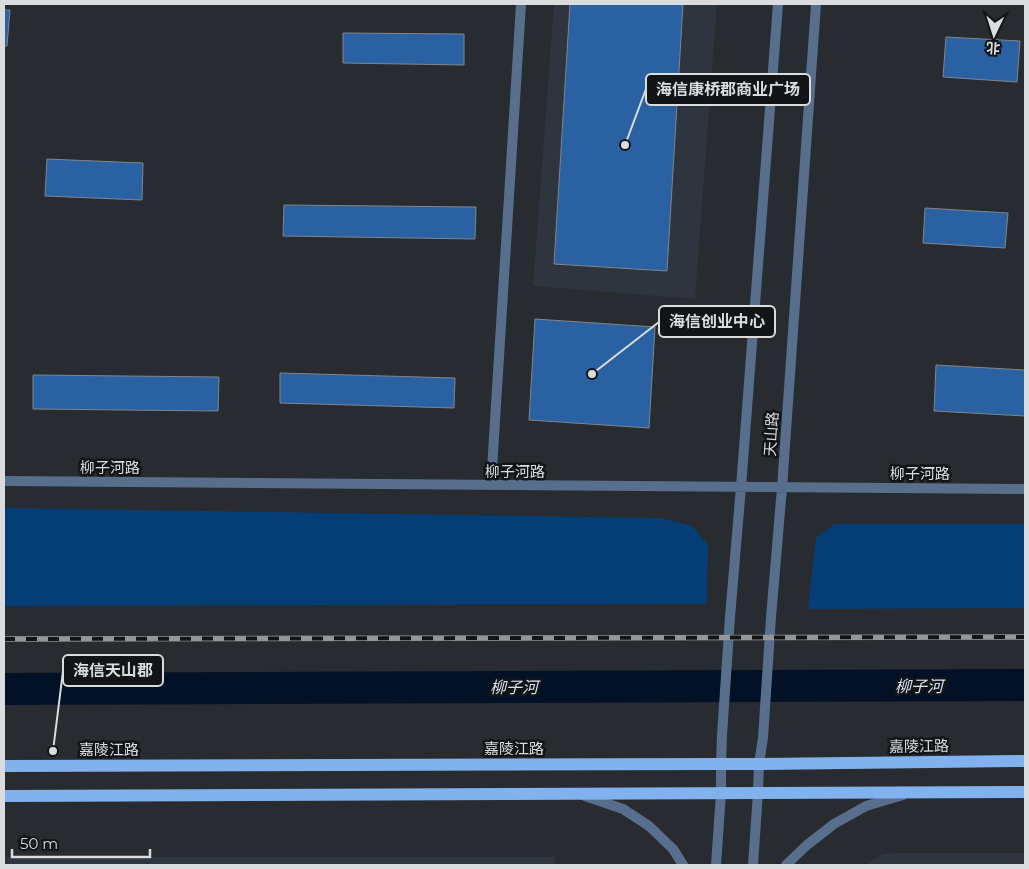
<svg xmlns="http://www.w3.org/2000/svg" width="1029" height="869" viewBox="0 0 1029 869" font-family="Montserrat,'Noto Sans SC',sans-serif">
  <rect width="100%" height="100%" fill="#282b2f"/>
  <path fill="#2e353e" d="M554 4H717L695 299 533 286Z
    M895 853H1025V865H867L873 860 883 854Z
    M4 857H555V865H4Z"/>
  <path fill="#053e77" d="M4 508 662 518 692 526 708 545 707 604 4 606Z
    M835 524H1025V608L808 609 816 538Z"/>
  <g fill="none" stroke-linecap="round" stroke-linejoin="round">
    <path stroke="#021125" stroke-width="32" d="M4 689 1025 685"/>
  </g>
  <path fill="#2961a2" stroke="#82868b" d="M570 4H683L667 271 554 264Z
    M4 10H10L7 46H4Z
    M343 33 464 34V65L343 63Z
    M946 37 1020 41 1017 82 943 77Z
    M47 159 143 163 142 200 45 196Z
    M284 205 476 207 475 239 283 236Z
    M925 208 1008 213 1005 248 923 243Z
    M535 319 655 327 649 428 529 420Z
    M936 365 1025 370V416L934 411Z
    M280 373 455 378 454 408 280 403Z
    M33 375 219 377 218 411 33 409Z"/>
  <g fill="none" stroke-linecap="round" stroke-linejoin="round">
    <path stroke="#576f8c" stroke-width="10" d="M491 485 521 4"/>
    <path stroke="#576f8c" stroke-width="10" d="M4 481 1025 489
      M585 796 623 809 649 826 673 849 683 865
      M716 865 721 793V764L722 735 730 617 741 487 778 4
      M753 865 758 792 759 764 763 738 771 617 782 488 816 4
      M786 865 807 845 834 824 866 806 903 795"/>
    <path stroke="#81b2ee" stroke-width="12" d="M4 766 721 764H759L1025 761
      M4 796 1025 792"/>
    <defs>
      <path id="rail" d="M4 639 1025 637"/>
    </defs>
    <use href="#rail" stroke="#949699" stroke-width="5.5"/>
    <use href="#rail" stroke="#121415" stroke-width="4" stroke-dasharray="11" stroke-linecap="butt"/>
  </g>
  <g text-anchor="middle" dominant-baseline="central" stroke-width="5" stroke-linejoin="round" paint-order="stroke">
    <g font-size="15" fill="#dadcde" stroke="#121415">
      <text transform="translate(771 434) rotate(-86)">天山路</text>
      <text x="110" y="467">柳子河路</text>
      <text x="515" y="471">柳子河路</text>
      <text x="920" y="473">柳子河路</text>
      <text transform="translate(919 746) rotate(-1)">嘉陵江路</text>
      <text x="514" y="748">嘉陵江路</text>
      <text x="109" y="749">嘉陵江路</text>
    </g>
    <g font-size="16" font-style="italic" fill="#d6e5f7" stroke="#121415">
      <text x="919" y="686">柳子河</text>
      <text x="514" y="687">柳子河</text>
    </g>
  </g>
  <path fill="none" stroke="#dadcde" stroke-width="2" d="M625 145L646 89M592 374L659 322M53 751L63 671"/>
  <g fill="#dadcde" stroke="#121415" stroke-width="2">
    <circle cx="625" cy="145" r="5"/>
    <circle cx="592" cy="374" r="5"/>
    <circle cx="53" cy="751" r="5"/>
  </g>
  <g fill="#121415" stroke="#dadcde" stroke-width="2">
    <rect x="646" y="74" width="164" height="31" rx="5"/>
    <rect x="659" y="306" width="116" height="31" rx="5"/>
    <rect x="63" y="655" width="100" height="31" rx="5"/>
  </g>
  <g font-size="16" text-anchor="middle" font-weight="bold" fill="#dadcde">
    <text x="728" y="95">海信康桥郡商业广场</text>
    <text x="717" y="327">海信创业中心</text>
    <text x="113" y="676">海信天山郡</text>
  </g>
  <rect width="1029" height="869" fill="none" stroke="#dadcde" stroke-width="10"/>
  <g transform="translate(994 35) rotate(184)" stroke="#121415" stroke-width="4" paint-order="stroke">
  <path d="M0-4L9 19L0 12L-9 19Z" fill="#dadcde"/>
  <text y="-8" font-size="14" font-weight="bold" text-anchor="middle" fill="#dadcde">北</text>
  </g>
  <path d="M12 849v8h138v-8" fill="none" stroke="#dadcde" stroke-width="2.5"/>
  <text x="20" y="849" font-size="15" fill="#dadcde" stroke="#121415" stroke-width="4" paint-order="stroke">50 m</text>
</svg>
